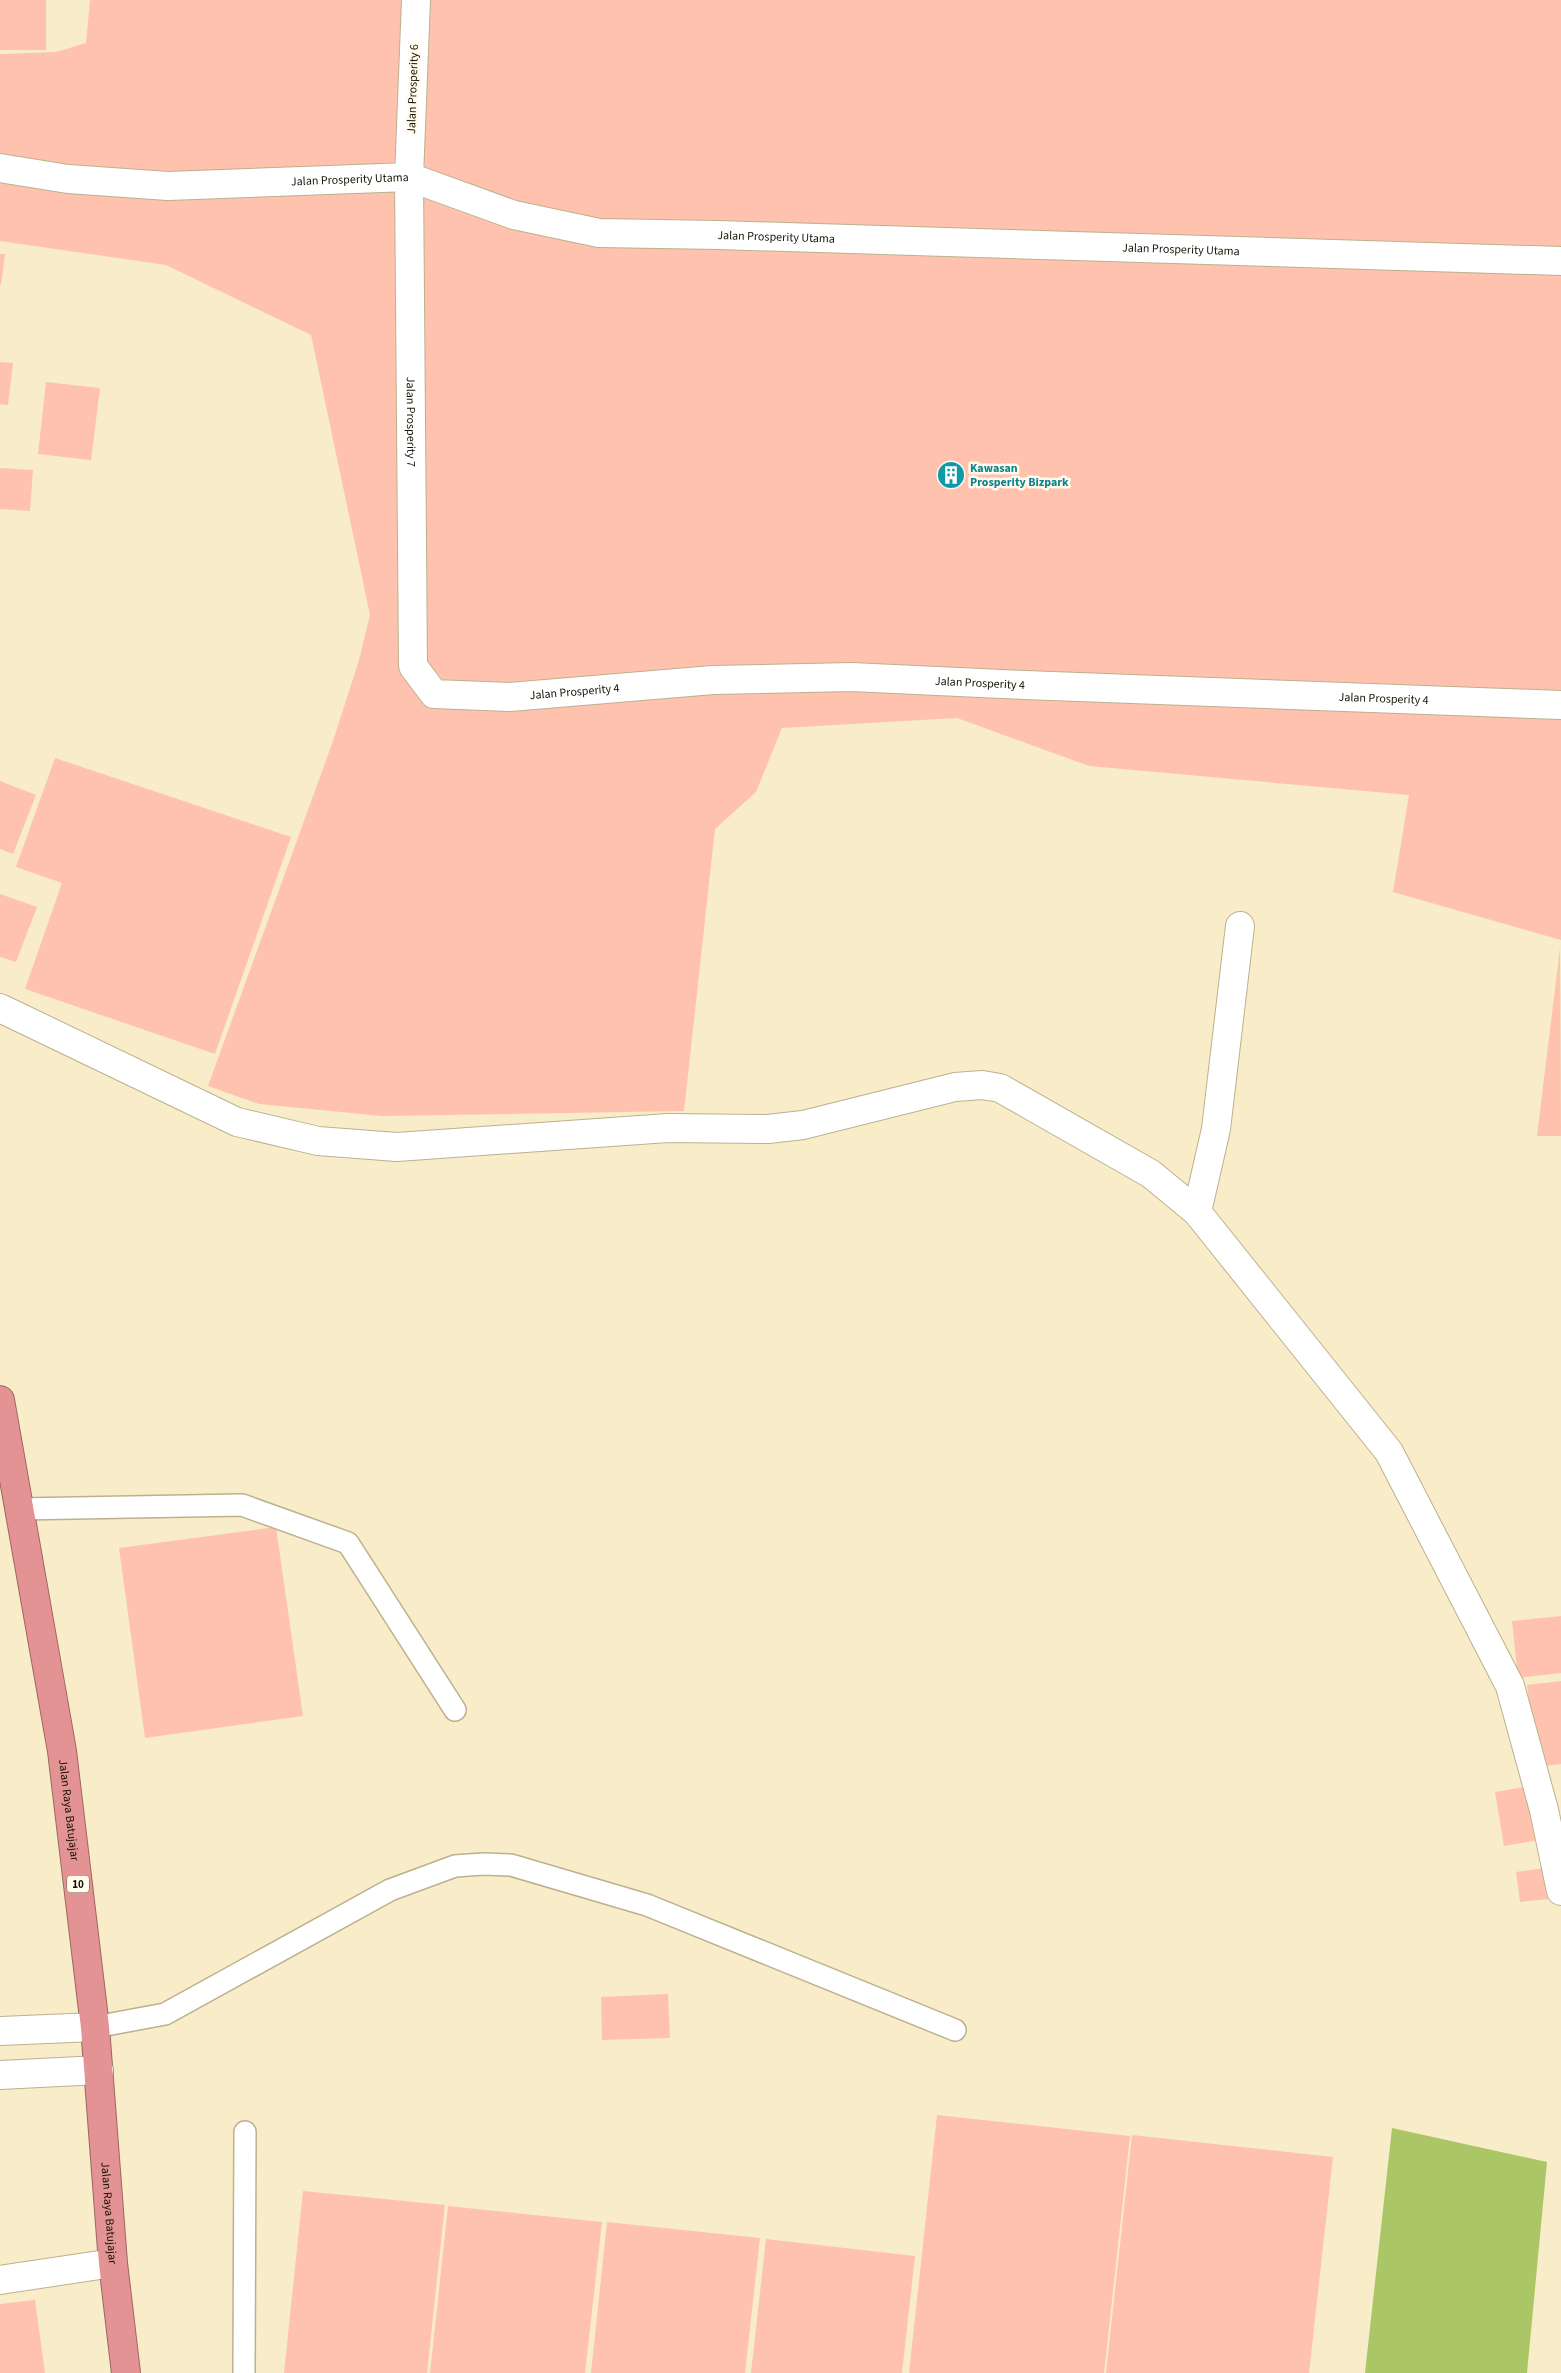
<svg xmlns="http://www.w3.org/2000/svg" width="1561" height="2373" viewBox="0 0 1561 2373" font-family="'Source Sans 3',sans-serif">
  <rect width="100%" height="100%" fill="#f8edc8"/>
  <path fill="#abc666" d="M1392 2128 1547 2162 1527 2373H1365Z"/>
  <path fill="#ffc2ae" d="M0 0H46V50H0Z
    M90 0H1561V940L1393 892 1409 795 1089 766 957 718 782 728 756 792 715 829 684 1111 382 1116 259 1104 208 1086 333 741 359 660 370 615 311 335 166 265 0 241V54L56 52 86 43Z
    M0 254H5L1 285H0Z
    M0 362 13 363 8 405 0 404Z
    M46 382 100 388 91 460 38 454Z
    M0 468 33 470 30 511 0 509Z
    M55 758 291 837 215 1054 25 989 62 883 16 867Z
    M0 781 36 795 13 854 0 849Z
    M0 894 37 907 16 962 0 957Z
    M1560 948 1561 1136H1537Z
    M276 1527 303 1716 145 1738 119 1548Z
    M1561 1616V1673L1518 1678 1512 1621Z
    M1561 1681V1764L1538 1767 1527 1685Z
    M1530 1786 1539 1840 1504 1846 1495 1792Z
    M1545 1868 1548 1899 1520 1902 1516 1872Z
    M668 1994 670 2038 602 2040 601 1997Z
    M937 2115 1130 2136 1104 2373H909Z
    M1132 2135 1333 2157 1309 2373H1106Z
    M303 2191 445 2205 427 2373H284Z
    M448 2206 602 2222 585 2373H430Z
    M607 2222 760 2238 745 2373H591Z
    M766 2239 915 2256 902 2373H751Z
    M35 2300 45 2373H0V2304Z"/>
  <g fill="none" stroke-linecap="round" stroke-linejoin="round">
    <defs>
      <path id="lane" d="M19 1509 242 1505 348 1543 455 1710
        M95 2027 165 2014 390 1890 455 1866 483 1864 511 1865 647 1905 955 2030
        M244 2373 245 2132"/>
      <g id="street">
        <path id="s1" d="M416 0 409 177 413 666 434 694 510 697 713 680 851 677 1025 685 1561 705"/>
        <path id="s2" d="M0 168 68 179 168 186 409 177 514 215 599 233 719 235 1561 261"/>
        <path d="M0 1008 237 1122 318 1141 397 1147 668 1128 768 1129 803 1125 955 1087 982 1085 1000 1088 1151 1174 1197 1212 1389 1452 1510 1686 1544 1810 1561 1891"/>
        <path d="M1197 1212 1216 1129 1240 926"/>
        <path d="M0 2031 95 2027"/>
        <path d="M0 2075 99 2070"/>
        <path d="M0 2280 113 2263"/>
      </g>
      <g id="highway">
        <path id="s3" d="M0 1400 62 1751 95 2027 113 2263 126 2373"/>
      </g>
    </defs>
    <use href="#lane" stroke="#bcb18e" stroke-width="24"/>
    <use href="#street" stroke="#bcb18e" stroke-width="30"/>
    <use href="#highway" stroke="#9c6662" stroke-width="30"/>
    <use href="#lane" stroke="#fff" stroke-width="21"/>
    <use href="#street" stroke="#fff" stroke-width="28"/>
    <use href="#highway" stroke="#e49394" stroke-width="28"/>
  </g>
  <defs>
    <symbol id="building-disc" viewBox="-11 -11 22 22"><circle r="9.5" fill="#0f9aa8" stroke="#fffaec"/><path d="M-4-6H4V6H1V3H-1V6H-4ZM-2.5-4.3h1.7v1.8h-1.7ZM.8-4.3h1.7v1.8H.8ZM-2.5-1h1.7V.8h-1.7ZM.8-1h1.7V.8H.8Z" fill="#fff"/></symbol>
  </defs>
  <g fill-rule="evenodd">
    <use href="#building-disc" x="935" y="459" width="32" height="32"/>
  </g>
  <g text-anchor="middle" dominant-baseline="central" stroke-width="5" stroke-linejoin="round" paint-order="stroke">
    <rect fill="#fffaec" stroke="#5c584a" stroke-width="1" x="67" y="1875.5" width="22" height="17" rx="4"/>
    <g font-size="11" font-weight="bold" fill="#161205">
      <text x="78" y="1884">10</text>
    </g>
    <g font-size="12" fill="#161205" stroke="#fffaec">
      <text transform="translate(413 89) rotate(-88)">Jalan Prosperity 6</text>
      <text stroke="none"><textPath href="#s2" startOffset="351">Jalan Prosperity Utama</textPath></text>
      <text stroke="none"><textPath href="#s2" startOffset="786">Jalan Prosperity Utama</textPath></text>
      <text stroke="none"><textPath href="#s2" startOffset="1191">Jalan Prosperity Utama</textPath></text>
      <text stroke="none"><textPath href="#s1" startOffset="422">Jalan Prosperity 7</textPath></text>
      <text stroke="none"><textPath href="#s1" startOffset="1248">Jalan Prosperity 4</textPath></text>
      <text stroke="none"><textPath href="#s1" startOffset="842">Jalan Prosperity 4</textPath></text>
      <text stroke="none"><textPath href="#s1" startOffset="1652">Jalan Prosperity 4</textPath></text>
      <text stroke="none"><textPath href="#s3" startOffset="416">Jalan Raya Batujajar</textPath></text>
      <text stroke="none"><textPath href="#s3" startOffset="821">Jalan Raya Batujajar</textPath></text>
    </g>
    <g font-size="12" font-weight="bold" fill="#0d838f" stroke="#fffaec" text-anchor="start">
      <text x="970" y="468">Kawasan<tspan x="970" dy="14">Prosperity Bizpark</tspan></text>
    </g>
  </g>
</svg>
